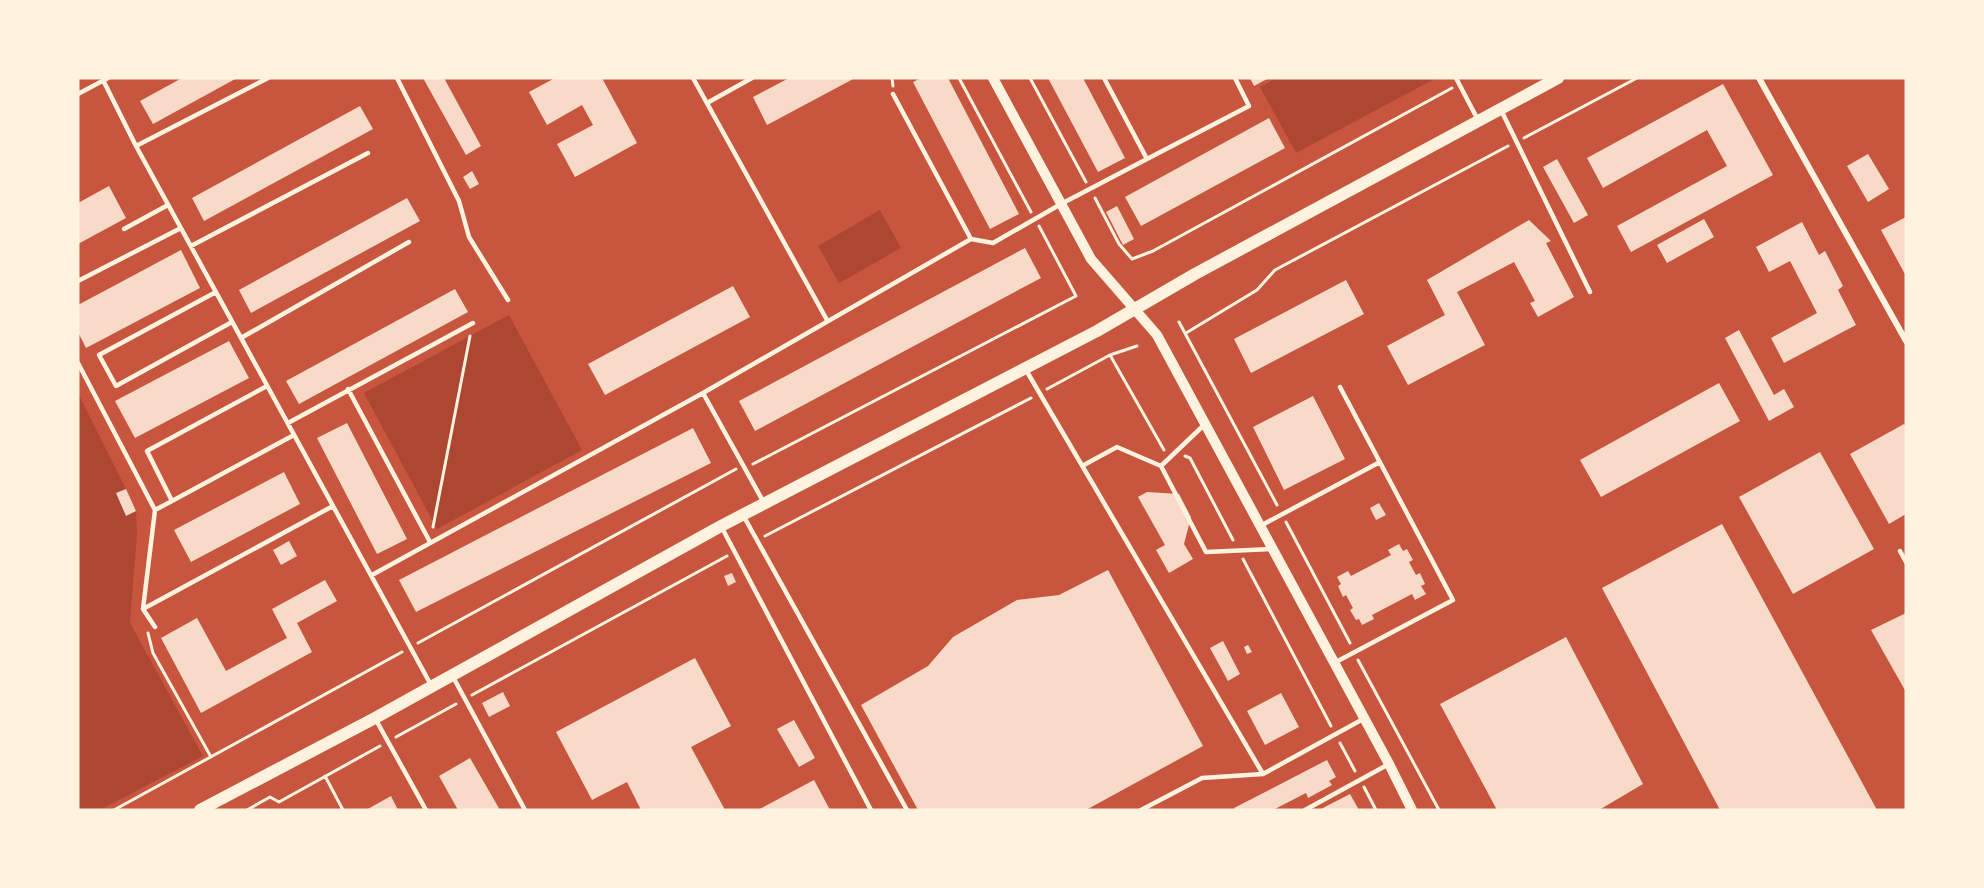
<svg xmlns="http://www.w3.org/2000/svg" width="1984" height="888" viewBox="0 0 1984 888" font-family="Rubik,sans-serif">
  <rect width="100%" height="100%" fill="#c8553d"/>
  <path fill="#ae4732" d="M1277 78H1436L1296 153 1260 87Z
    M880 210 901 248 839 283 818 246Z
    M509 315 582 450 437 529 364 393Z
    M78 393 126 489 117 493 127 515 136 511 137 534 130 623 203 756 100 810H78Z"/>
  <path fill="#f7dbc8" d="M182 78H237L153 124 140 101Z
    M423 78H444L481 146 466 155Z
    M555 78H602L637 143 575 177 557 144 593 125 582 105 547 125 529 92Z
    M789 78H855L767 125 753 97Z
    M921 78H948L1019 214 990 229 913 82Z
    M1048 78H1083L1125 158 1098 172Z
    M1250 78H1269L1254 86Z
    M1723 84 1773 175 1631 252 1617 226 1727 166 1707 130 1603 188 1587 158Z
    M360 106 373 129 204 221 192 198Z
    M1269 118 1285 148 1141 226 1125 197Z
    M1868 154 1889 189 1868 202 1847 166Z
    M1557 159 1588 215 1574 223 1543 167Z
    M472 171 479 184 470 189 463 177Z
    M109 186 126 218 78 244V203Z
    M407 198 420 221 251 313 239 290Z
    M1117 206 1134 239 1123 245 1106 212Z
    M1906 217V276L1881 230Z
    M1704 219 1714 237 1667 263 1657 245Z
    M1529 220 1551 241 1546 243 1574 297 1538 317 1530 303 1535 301 1514 262 1457 292 1485 345 1408 385 1387 346 1445 315 1427 280Z
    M1802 222 1819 255 1825 251 1843 286 1838 290 1856 325 1784 363 1771 338 1817 313 1790 261 1769 272 1756 247Z
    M1025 248 1041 278 755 431 739 401Z
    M181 250 200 288 86 348 78 332V305Z
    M1346 280 1364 314 1251 373 1234 339Z
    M733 286 750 317 605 395 588 364Z
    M455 289 468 312 299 404 286 381Z
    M1739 330 1774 395 1784 389 1794 407 1769 421 1725 338Z
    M229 341 249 378 135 438 115 401Z
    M1719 383 1740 421 1601 497 1580 460Z
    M1313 396 1345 459 1284 490 1253 427Z
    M347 423 407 539 377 554 317 438Z
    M1904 424 1906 427V514L1889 524 1850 454Z
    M693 428 711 463 416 612 399 580Z
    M1820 452 1874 549 1793 594 1739 497Z
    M284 472 300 504 191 562 174 530Z
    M126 489 136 511 126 516 116 493Z
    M1147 492 1179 494 1191 517 1184 544 1193 559 1169 573 1156 550 1165 545 1138 497Z
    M1379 503 1386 515 1376 520 1370 508Z
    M1722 524 1877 810H1720L1602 588Z
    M289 541 297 556 281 565 273 550Z
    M1399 544 1403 551 1407 549 1413 560 1409 562 1416 575 1420 573 1425 584 1421 586 1426 594 1415 600 1412 594 1372 615 1374 619 1362 625 1359 619 1356 620 1350 610 1353 608 1346 595 1343 597 1338 586 1341 584 1337 577 1348 571 1351 576 1391 555 1388 550Z
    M1108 570 1203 746 1086 810H918L861 705 928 666 953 637 1017 600 1059 595Z
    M732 573 736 582 728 586 724 576Z
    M325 580 337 601 297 623 312 652 201 713 161 638 197 618 226 671 287 638 272 609Z
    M1906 613V692L1871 630Z
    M1566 637 1643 784 1599 810H1497L1440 704Z
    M1223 641 1240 674 1228 681 1210 648Z
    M1248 645 1252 652 1247 654 1244 647Z
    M695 658 731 726 691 747 725 810H641L627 782 592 800 556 732Z
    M503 692 510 706 489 717 482 703Z
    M1281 693 1299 727 1265 745 1247 711Z
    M794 720 815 758 799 767 777 729Z
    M470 758 500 810H458L439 776Z
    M1327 760 1336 777 1329 781 1332 785 1308 798 1306 793 1273 810H1235L1234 808Z
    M814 780 830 810H758Z
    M1350 794 1359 810H1319Z
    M391 796 398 810H366Z"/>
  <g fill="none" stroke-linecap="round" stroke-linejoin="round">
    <path stroke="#fff3e0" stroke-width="3" d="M892 78 893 86
      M959 78 1031 212
      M1030 78 1086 182
      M1524 138 1637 78
      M1095 198 1119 244 1132 259 1153 251 1452 88
      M1179 322 1277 505
      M1186 333 1257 290 1275 270 1508 146
      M1110 355 1164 450
      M1047 389 1110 355 1137 346
      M1185 456 1190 458 1233 540
      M753 464 1076 296 1039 226
      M1286 522 1350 643
      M433 527 470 336
      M765 536 1031 398
      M1243 559 1331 726
      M148 633 153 653 211 757
      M418 643 736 469
      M1358 660 1439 810
      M472 695 727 556
      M396 737 456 704
      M1340 743 1355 771
      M325 776 343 810
      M1364 787 1376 810
      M114 810 402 652
      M247 810 270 797 279 802 380 746"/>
    <path stroke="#fff3e0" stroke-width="4.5" d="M397 78 459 201 469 237 508 300
      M693 78 827 320
      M1456 78 1478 120
      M103 80 136 146 431 685
      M78 94 108 78
      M893 94 971 239
      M707 103 752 78
      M1501 110 1590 292
      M136 146 268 78
      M1147 159 1249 106 1235 78
      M124 229 168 205
      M191 246 368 153
      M78 281 181 228
      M216 292 99 355 116 386 232 322
      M241 338 409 242
      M78 363 155 510 143 609 155 627
      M1026 370 1263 774
      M267 386 147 451 172 501 294 435
      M348 389 430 542
      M703 393 764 503
      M288 423 473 323
      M1204 425 1161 466 1206 552 1272 549
      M1082 466 1117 447 1161 466
      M155 510 172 501
      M743 515 907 810
      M1262 525 1380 462
      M721 526 871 810
      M1900 551 1906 562
      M372 575 703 393 971 239 993 243 1061 204 1147 159 1104 78
      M143 609 333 506
      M1334 663 1453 600 1340 387
      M452 675 525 810
      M376 720 426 810
      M1141 810 1202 778 1263 774 1365 718
      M1305 810 1389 764"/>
    <path stroke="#fff3e0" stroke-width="6" d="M1759 78 1906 341"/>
    <path stroke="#fff3e0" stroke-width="10" d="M993 78 1091 259 1157 335 1389 764 1412 810"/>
    <path stroke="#fff3e0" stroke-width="12" d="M200 810 375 718 721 526 1097 331 1195 274 1558 78"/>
  </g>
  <rect width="1984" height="888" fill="none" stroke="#fff3e0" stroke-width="159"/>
</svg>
